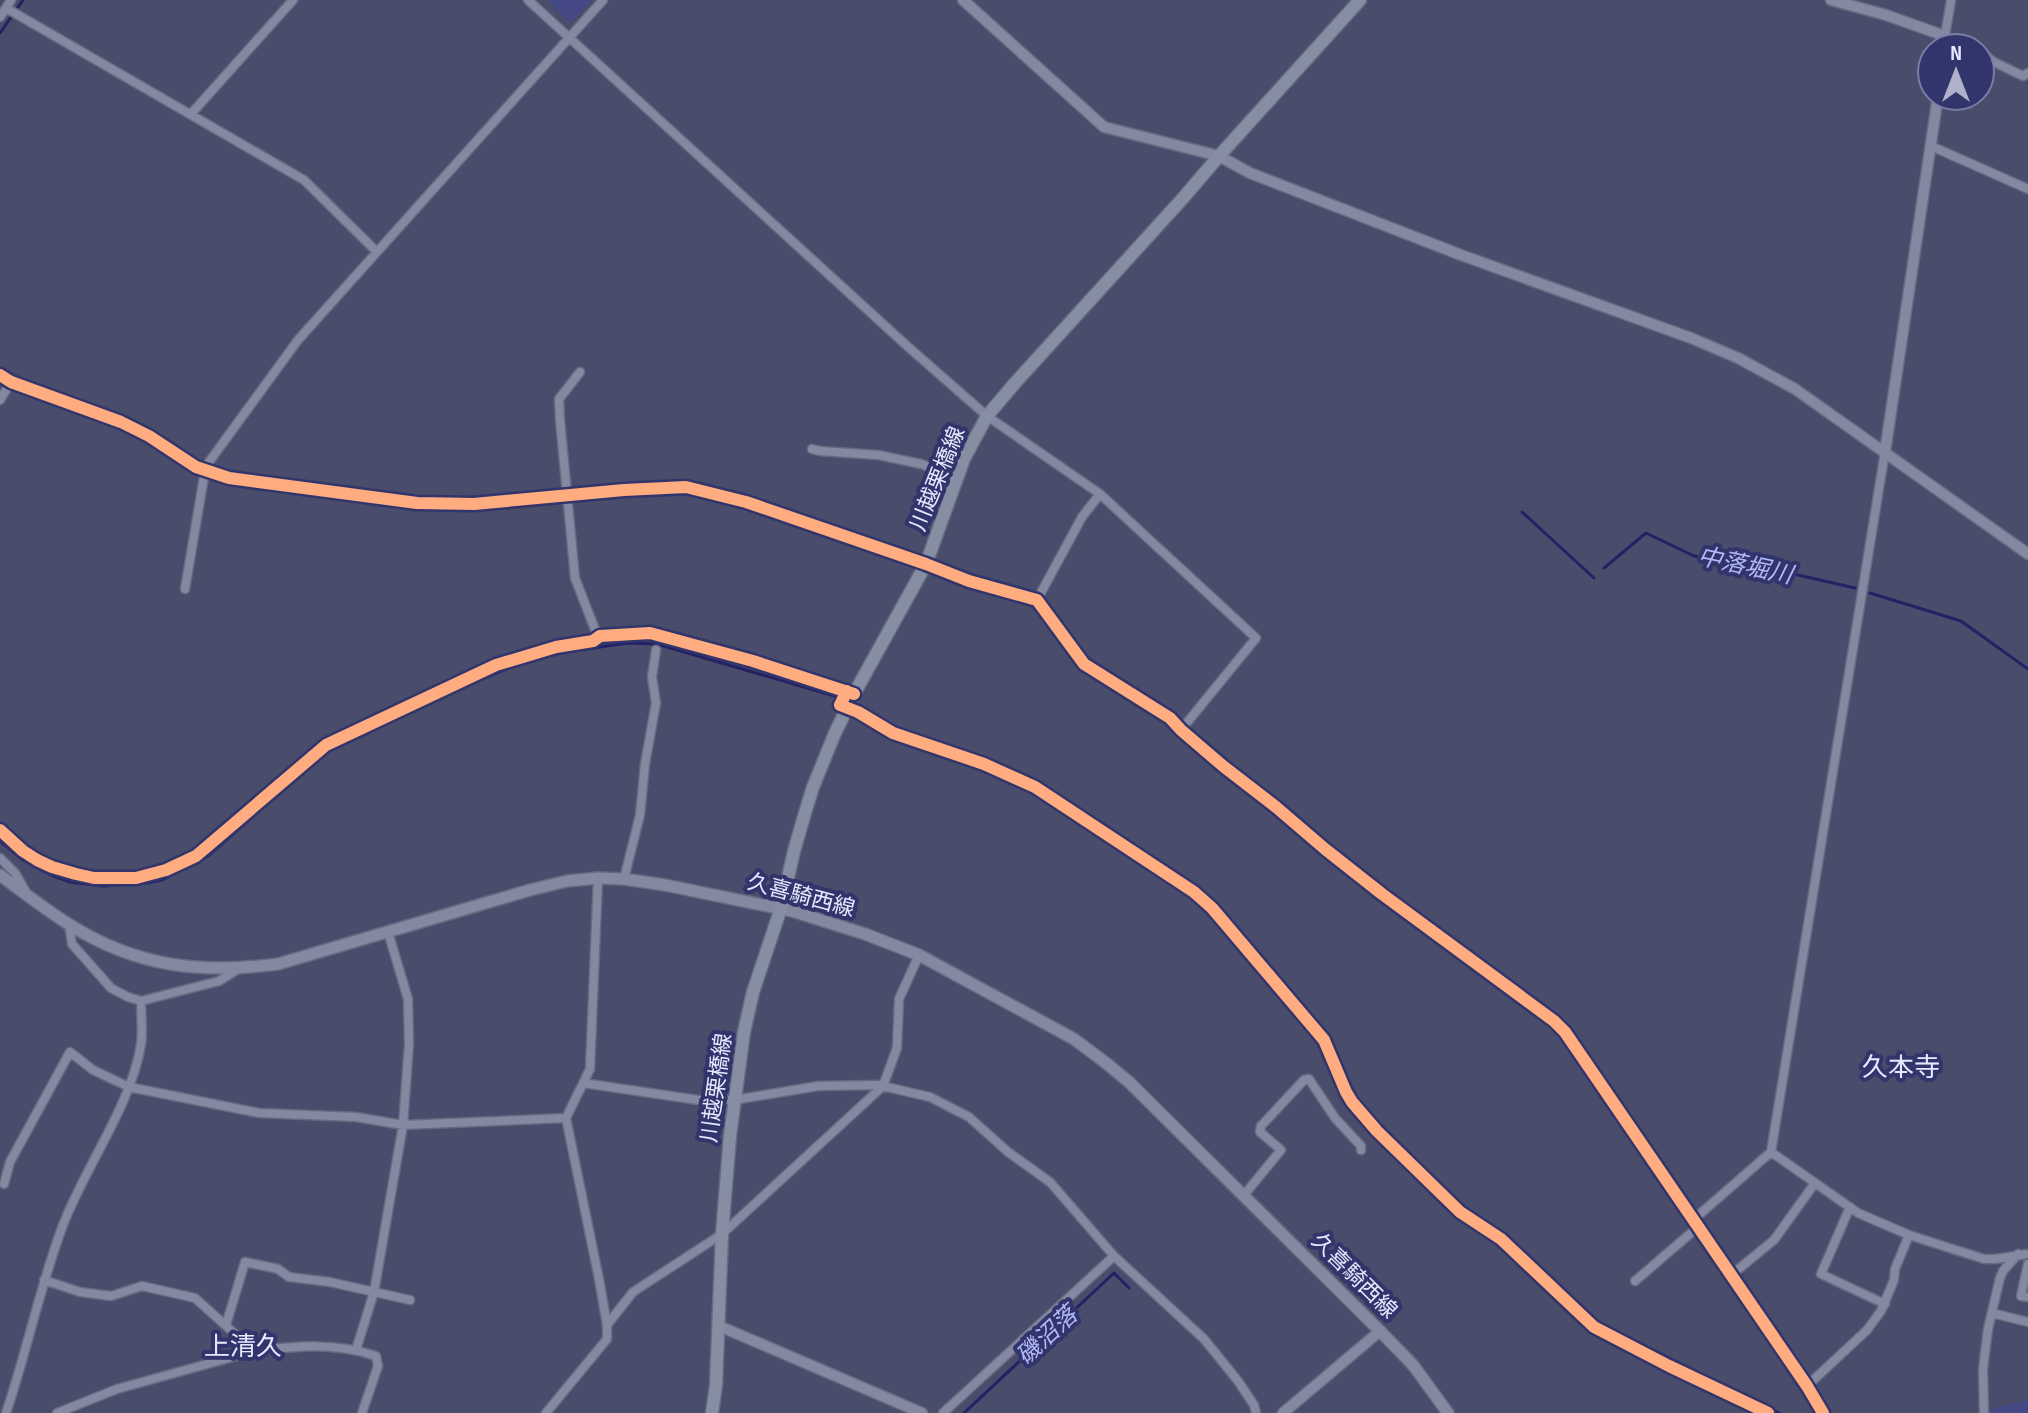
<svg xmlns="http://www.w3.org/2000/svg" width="2028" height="1413" viewBox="0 0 2028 1413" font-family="'Sofia Sans Condensed','Noto Sans JP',sans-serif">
  <rect width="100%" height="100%" fill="#494c6a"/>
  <path fill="#454985" d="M547 0H591L571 23Z
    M2028 1400V1413H1992L1991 1409Z"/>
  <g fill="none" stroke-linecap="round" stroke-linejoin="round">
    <path stroke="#252165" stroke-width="3" d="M0 33 23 0
      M1522 512 1594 578
      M1604 568 1646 533 1694 556 1776 570 1855 588
      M1870 593 1961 621 2028 669
      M856 705 898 730 982 758 1028 777 1190 883 1205 894 1221 910 1327 1034C1339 1054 1342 1077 1355 1097 1366 1116 1385 1132 1401 1148 1430 1176 1456 1205 1491 1225
      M0 841 23 860 51 875 70 882 103 886 147 883 162 880 208 856 325 753 374 728 475 682 506 669 551 654 628 643 657 644 838 697
      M1499 1230 1585 1313 1597 1322 1779 1413
      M964 1413 1114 1273 1129 1288"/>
    <defs>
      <path id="minor" d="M528 0 906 345 987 416 1100 494 1256 638 1181 730
        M1951 0 1945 36 1967 43 1974 48
        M6 8 304 180 377 252
        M0 17 11 0
        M1980 52 1994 62 2023 76 2028 73
        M191 114 293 0
        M1931 146 2028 189
        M580 372 559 399 560 420 575 578 596 632 600 636 650 633 753 661 854 694
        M0 375 11 382 121 422 149 436 196 467 229 478 417 503 474 504 624 490 686 487 746 502 926 564 969 581 1037 600 1084 664 1170 718 1181 730 1223 766 1276 807 1325 849 1382 894 1554 1021 1565 1032 1807 1386 1823 1413
        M0 400 11 382
        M812 449 820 451 878 455 921 464 957 477
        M185 589 205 471 209 462 298 340 603 0
        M1037 600 1082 517 1100 494
        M0 858 15 873 26 892
        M624 879 640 815 645 764 656 703 652 677 656 650
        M69 924 72 944 111 988 128 997 141 1001 219 981 238 969
        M583 1083 698 1100H734L818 1086 878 1085 930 1097 969 1117 1008 1152 1050 1182 1114 1256 1204 1339 1238 1381 1254 1405 1256 1413
        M1771 1152 1858 1213 1909 1235 1984 1259H1995L2028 1254
        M4 1184 10 1162 70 1052 93 1070 129 1087 259 1113 356 1117 403 1125 566 1118
        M1244 1195 1281 1150 1260 1132 1261 1126 1304 1080 1309 1079 1335 1118 1361 1146V1150
        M1850 1207 1821 1274 1885 1304
        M1693 1220 1771 1152 1885 452
        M2028 1264 2021 1296 2028 1297
        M1730 1276 1774 1240 1815 1183
        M44 1280 80 1292 111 1296 142 1286 195 1298 254 1351C298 1346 334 1342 376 1356L378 1366 362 1413
        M1635 1281 1698 1227
        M1992 1313 2028 1322
        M226 1325 245 1262 278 1269 289 1277 330 1282 410 1300
        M607 1325 633 1292 722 1234 883 1086 897 1048 899 999 919 955
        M356 1350 374 1292 403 1125 409 1044 408 999 388 932
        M1807 1386 1867 1330 1881 1311 1894 1280 1895 1269 1909 1235
        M6 1413C27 1351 40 1286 63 1225 85 1167 132 1104 141 1044 143 1030 141 1015 141 1001
        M57 1413 117 1389 254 1351
        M546 1413 607 1339V1325L599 1279 566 1118 590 1069 598 878
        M943 1413 1114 1256
        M1984 1413 1983 1369 1988 1329 2000 1278 2003 1271 2018 1254"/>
      <path id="tertiary" d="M963 0 1104 127 1219 156 1250 173 1461 255 1691 338 1738 358 1795 389 2028 554
        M1831 0 1886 15 1945 36 1944 48
        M1885 452 1938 96
        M719 1326 922 1413
        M1283 1413 1380 1331"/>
      <path id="secondary" d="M0 875C23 892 46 910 70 925 137 967 201 974 278 964L530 890 567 881 598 878 624 879 665 885 792 911 865 934 919 955 1074 1039 1106 1063 1129 1082 1380 1331 1413 1365 1448 1413"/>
      <path id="primary" d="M712 1413 716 1385 722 1234 730 1136 744 1032 753 992 781 908 794 851 805 813 813 787 835 733 854 694 926 564 964 459 987 416 1015 383 1184 197 1219 156 1360 0"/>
    </defs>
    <use href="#minor" stroke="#676980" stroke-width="11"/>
    <use href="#tertiary" stroke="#676980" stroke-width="13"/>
    <use href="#secondary" stroke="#676980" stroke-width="14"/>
    <use href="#primary" stroke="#676980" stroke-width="15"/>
    <use href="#minor" stroke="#8588a1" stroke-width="8"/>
    <use href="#tertiary" stroke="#8588a1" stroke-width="10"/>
    <use href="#secondary" stroke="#8588a1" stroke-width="11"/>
    <use href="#primary" stroke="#858ea3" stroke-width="12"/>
    <defs>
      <path id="cycleway" d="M0 375 11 382 121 422 149 436 196 467 229 478 417 503 474 504 624 490 686 487 746 502 926 564 969 581 1037 600 1084 664 1170 718 1181 730 1223 766 1276 807 1325 849 1382 894 1554 1021 1565 1032 1807 1386 1823 1413
        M847 691 840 705 858 712 893 733 984 764 1035 787 1194 892 1212 908 1324 1040 1346 1092 1352 1102 1377 1131 1460 1212 1501 1239 1594 1327 1669 1366 1768 1413
        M0 830 23 851 37 860 52 867 76 874 94 878H136L166 870 196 856 326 745 496 665 556 647 593 641 600 636 650 633 753 661 854 694"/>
    </defs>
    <use href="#cycleway" stroke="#32356c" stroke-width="17"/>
    <use href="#cycleway" stroke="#ffac80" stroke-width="12"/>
  </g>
  <g text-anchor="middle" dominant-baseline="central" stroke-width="8" stroke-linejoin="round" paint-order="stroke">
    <g font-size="22" fill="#e6e9fe" stroke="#32356c">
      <text transform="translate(938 479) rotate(-68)">川越栗橋線</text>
      <text transform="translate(801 896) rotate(15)">久喜騎西線</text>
      <text transform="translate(717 1088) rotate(-82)">川越栗橋線</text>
      <text transform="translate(1354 1276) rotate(45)">久喜騎西線</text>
    </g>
    <g font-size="24" font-style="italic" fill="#b1b9f9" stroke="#32356c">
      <text transform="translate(1745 566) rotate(12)">中落堀川</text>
      <text transform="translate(1047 1336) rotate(-43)">磯沼落</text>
    </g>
    <g font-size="26" fill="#e6e9fe" stroke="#32356c">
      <text x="1901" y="1068">久本寺</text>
      <text x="243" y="1347">上清久</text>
    </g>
  </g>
  <g transform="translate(1956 72)"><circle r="38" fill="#32356c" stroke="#7a7da6" stroke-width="2"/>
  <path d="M0-6L14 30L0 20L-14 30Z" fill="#afb2ca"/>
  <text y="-12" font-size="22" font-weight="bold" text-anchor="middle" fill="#e6e9fe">N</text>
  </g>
</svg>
